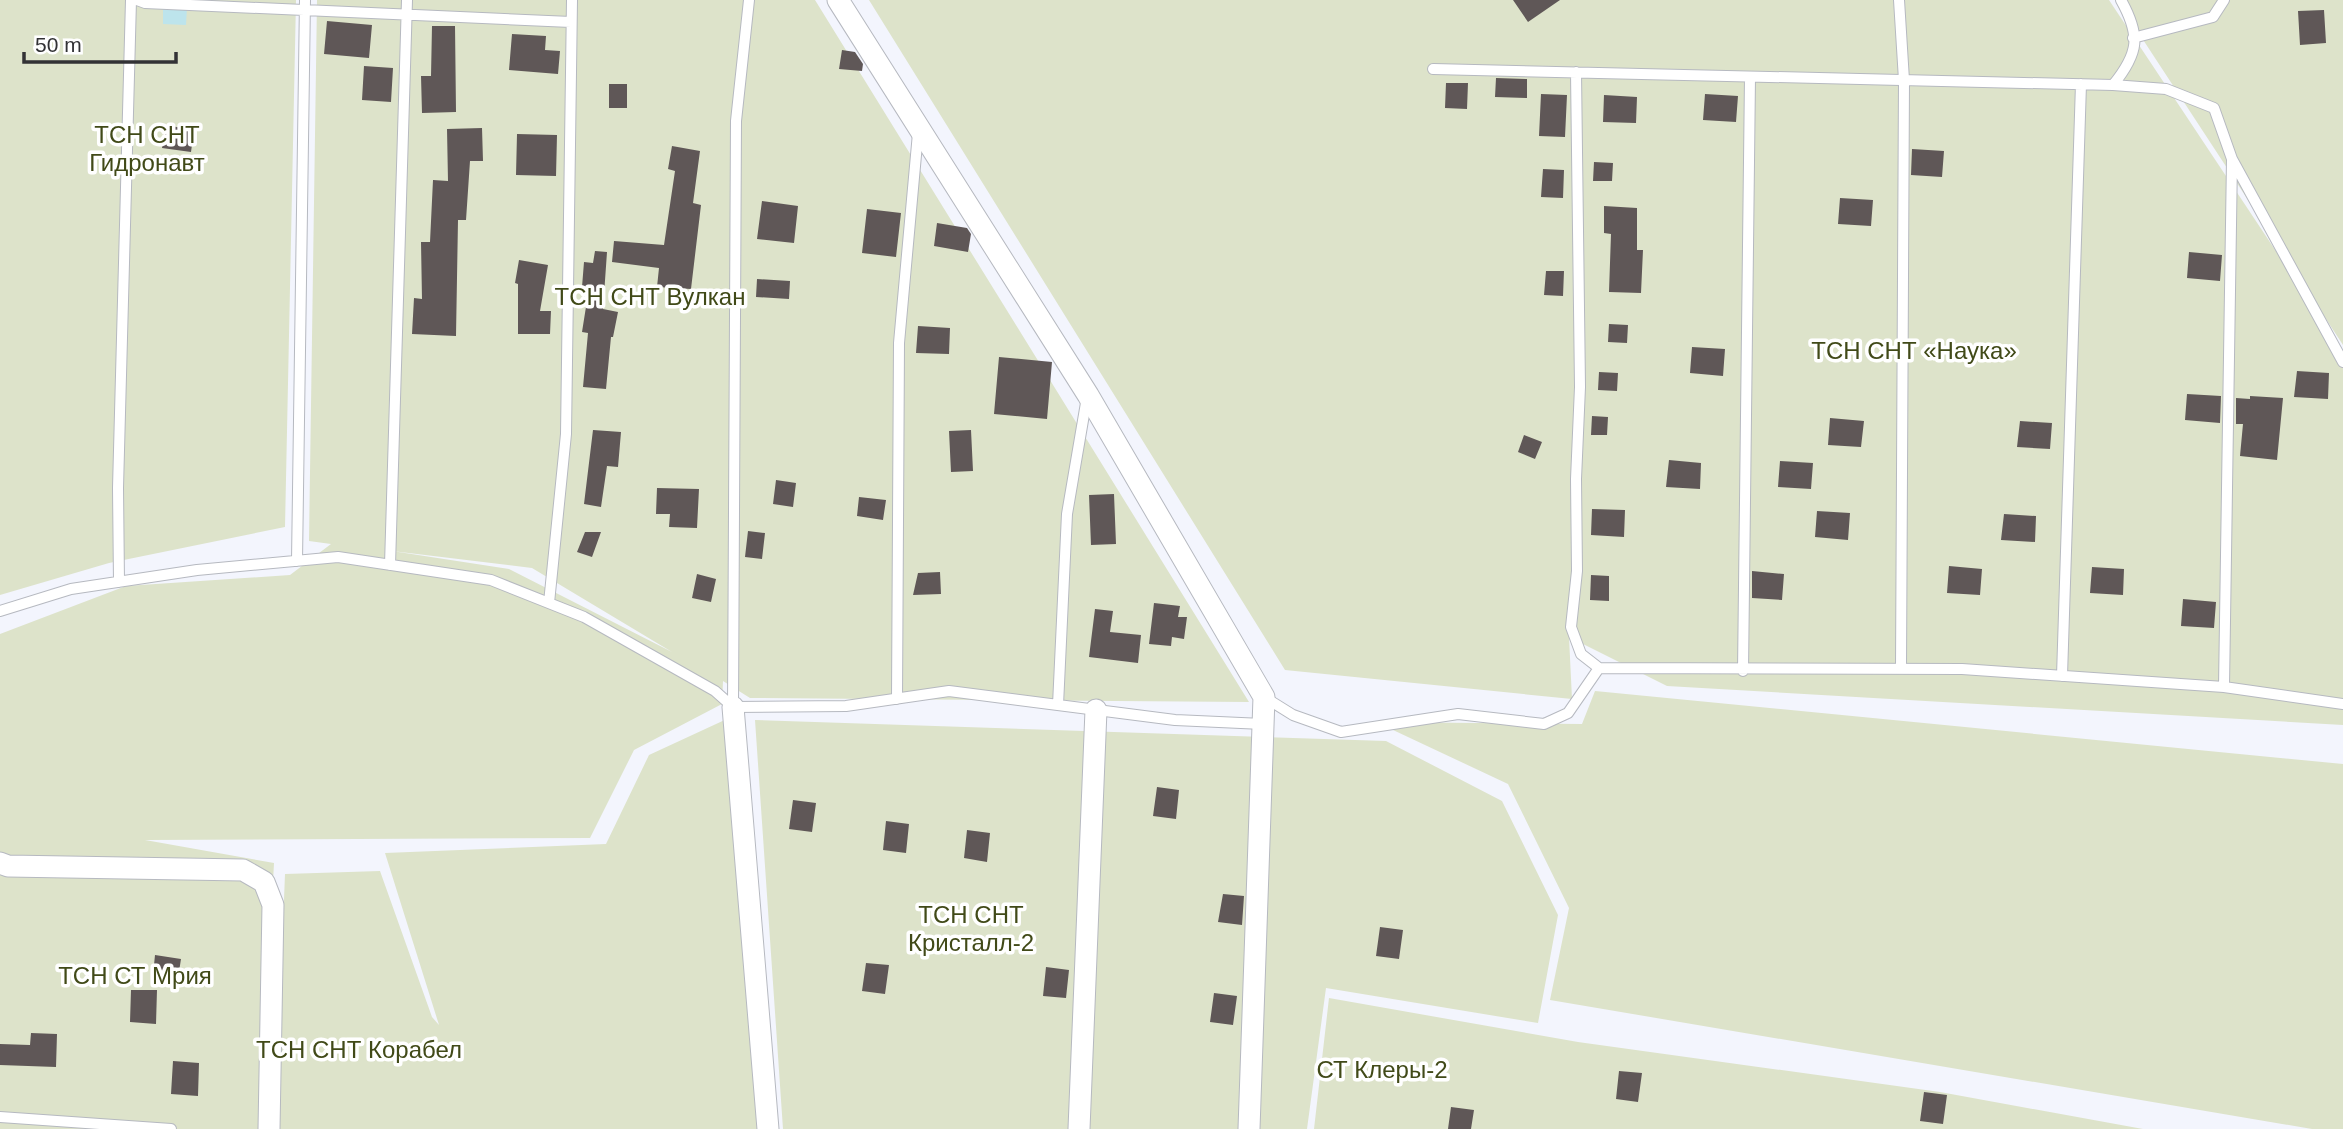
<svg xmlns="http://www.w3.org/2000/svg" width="2343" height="1129" viewBox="0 0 2343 1129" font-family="Helvetica,sans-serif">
  <rect width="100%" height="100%" fill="#f3f5fd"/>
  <path fill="#dde3ca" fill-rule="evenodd" d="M0 0H296L285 527 109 563 0 595Z
    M317 0H815L1249 702 750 698 723 681 722 704 634 750 590 838 145 840 274 863 260 1129H0V634L126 586 290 575 331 544 309 541ZM392 551 532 568 672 652 509 569Z
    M869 0H2109L2343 352V725L1667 686 1569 637 1572 699 1285 670Z
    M2117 0H2343V345Z
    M1595 691 2343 764V1129H2312L1550 1000 1569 908 1508 784 1376 722 1582 724Z
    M729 718 768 1129H275L285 874 380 871 432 1017 439 1025 385 853 606 844 649 755Z
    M755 720 1386 741 1502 801 1558 915 1538 1023 1326 988 1307 1129H783Z
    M1329 998 1578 1042 1940 1092 2143 1129H1314Z"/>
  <path fill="#bde4ec" d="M163 6 187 7 186 25 163 24Z"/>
  <path fill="#5f5757" d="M1513 0H1560L1528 22Z
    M2324 10 2326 43 2300 45 2298 11Z
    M327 21 372 25 369 58 324 54Z
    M432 26H455L456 112 422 113 421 76H431Z
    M512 34 546 36 545 50 560 51 558 74 509 70Z
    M842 50 855 52 863 64 862 71 839 69Z
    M364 66 393 68 391 102 362 100Z
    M1496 78 1527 79V98L1495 97Z
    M1446 83H1468L1467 109 1445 108Z
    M609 84H627V108H609Z
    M1541 94 1567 95 1565 137 1539 136Z
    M1705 94 1738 96 1736 122 1703 120Z
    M1604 95 1637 97 1636 123 1603 122Z
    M165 125 194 130 191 152 162 148Z
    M482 128 483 161H470L466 220H458L456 336 412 334 414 298 422 299 421 242H430L433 180 448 181 447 129Z
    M517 134 557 135 556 176 516 175Z
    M672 146 700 151 693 203 701 205 691 289 657 287 659 268 612 262 614 241 664 245 675 171 668 169Z
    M1912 149 1944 151 1942 177 1911 175Z
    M1594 162 1613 163 1612 181H1593Z
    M1543 169 1564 170 1563 198 1541 197Z
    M1840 198 1873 200 1871 226 1838 224Z
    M762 201 798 206 794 243 757 239Z
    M1604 206 1637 208V250H1643L1641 293 1609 292 1611 234 1604 233Z
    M867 209 901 213 896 257 862 253Z
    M937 223 967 228 971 234 968 252 934 246Z
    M595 251 607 252 603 309 618 312 613 337H611L606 389 583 387 588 333 582 332 589 288 582 287 584 262 593 263Z
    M2189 252 2222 255 2220 281 2187 278Z
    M519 260 548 265 540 311H551L550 334H518V284L515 283Z
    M1546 271H1564L1563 296 1544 295Z
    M757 279 790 281 789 299 756 297Z
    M1609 324 1628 325 1627 343 1608 342Z
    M918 326 950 328 949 354 916 353Z
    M1692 347 1725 349 1723 376 1690 373Z
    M999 357 1052 362 1047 419 994 414Z
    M2297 371 2329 373 2328 399 2294 397Z
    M1599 372 1618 373 1617 391 1598 390Z
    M2187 394 2221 396 2220 423 2185 420Z
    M2250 396 2283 398 2277 460 2240 456 2243 424H2236V398L2250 399Z
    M1592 416 1608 417 1607 435H1591Z
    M1830 418 1864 421 1861 447 1828 445Z
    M2020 421 2052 423 2050 449 2017 447Z
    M593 430 621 432 618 467 607 466 601 507 584 504Z
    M971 430 973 471 951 472 949 431Z
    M1524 435 1542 442 1535 459 1518 452Z
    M1669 460 1701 463 1700 489 1666 487Z
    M1780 461 1813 463 1811 489 1778 487Z
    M776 480 796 483 793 507 773 504Z
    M657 488 699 489 697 528 669 527 670 514H656Z
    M1114 494 1116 544 1091 545 1089 495Z
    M859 497 886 500 883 520 857 516Z
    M1592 509 1625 510 1624 537 1591 535Z
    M1817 511 1850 513 1848 540 1815 537Z
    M2004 514 2036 516 2035 542 2001 540Z
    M748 531 765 533 762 559 745 557Z
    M585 532H601L592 557 577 552Z
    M1949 566 1982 569 1980 595 1947 593Z
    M2092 567 2124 569 2123 595 2090 593Z
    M1752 571 1784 574 1782 600 1752 598Z
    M940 572 941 594 913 595 918 573Z
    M697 574 716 579 711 602 692 598Z
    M1591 575 1609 576V601L1590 600Z
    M2183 599 2216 602 2214 628 2181 626Z
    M1154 603 1180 606 1178 617H1187L1184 639 1172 637 1171 646 1149 644Z
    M1095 609 1113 611 1110 632 1141 635 1138 663 1089 657Z
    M1157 787 1179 790 1176 819 1153 816Z
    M793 800 816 803 812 832 789 829Z
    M886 821 909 824 906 853 883 850Z
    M967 830 990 833 987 862 964 858Z
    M1223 894 1244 896 1242 925 1218 922Z
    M1380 927 1403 930 1399 959 1376 956Z
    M155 955 181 959 178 978 153 975Z
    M866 963 889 965 885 994 862 991Z
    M1046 967 1069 970 1066 998 1043 996Z
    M131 990H157L156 1024 130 1022Z
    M1214 993 1237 996 1233 1025 1210 1022Z
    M31 1033 57 1034 56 1067 0 1065V1044L30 1045Z
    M173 1061 199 1063 198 1096 171 1094Z
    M1619 1071 1642 1073 1638 1102 1616 1099Z
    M1924 1092 1947 1095 1943 1124 1920 1121Z
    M1451 1107 1474 1110 1471 1129H1448Z"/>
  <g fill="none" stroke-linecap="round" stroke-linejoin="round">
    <defs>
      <path id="service" d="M137 0 145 3 571 22
        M1899 0 1904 80 1901 669
        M2133 38 2213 17 2224 0
        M1433 69 2113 85C2139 53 2141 36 2121 0
        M1576 72 1580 387 1576 479 1577 571 1571 627 1581 654 1599 668 1962 669 2224 687 2343 704
        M2113 85 2166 89 2214 108 2232 159 2343 362
        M297 561 305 0
        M390 565 407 0
        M119 582 118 488 131 0
        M549 603 566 434 572 0
        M0 611 71 589 197 570 338 557 491 580 584 617 715 691 733 707 846 706 949 691 1175 720 1263 724
        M1743 671 1750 77
        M2062 676 2081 84
        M2224 687 2232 159
        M1264 697 1293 715 1341 732 1458 714 1544 724 1568 713 1599 668
        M897 699 899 343 918 133
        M1058 705 1067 514 1087 397
        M733 707 736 121 749 0
        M0 1117 171 1129"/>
      <path id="minor" d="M838 0 1088 395 1264 697 1249 1129
        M733 707 768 1129
        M0 863 8 866 243 870 264 882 273 905 269 1129
        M1079 1129 1096 710"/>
    </defs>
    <use href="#service" stroke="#b6b9c0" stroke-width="12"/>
    <use href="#minor" stroke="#b6b9c0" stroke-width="23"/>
    <use href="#service" stroke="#fff" stroke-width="10"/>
    <use href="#minor" stroke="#fff" stroke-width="21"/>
  </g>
  <g text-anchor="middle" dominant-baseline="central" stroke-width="7" stroke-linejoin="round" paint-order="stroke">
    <g font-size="24" fill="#414a18" stroke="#fff">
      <text x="147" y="134">ТСН СНТ<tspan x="147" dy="28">Гидронавт</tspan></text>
      <text x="650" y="296">ТСН СНТ Вулкан</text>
      <text x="1914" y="350">ТСН СНТ «Наука»</text>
      <text x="971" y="914">ТСН СНТ<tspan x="971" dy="28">Кристалл-2</tspan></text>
      <text x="135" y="975">ТСН СТ Мрия</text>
      <text x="359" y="1049">ТСН СНТ Корабел</text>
      <text x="1382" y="1069">СТ Клеры-2</text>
    </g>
  </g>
  <path d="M24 52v10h152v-10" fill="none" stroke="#323235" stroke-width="3.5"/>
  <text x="35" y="52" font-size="21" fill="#323235" stroke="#ffffff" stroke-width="5" paint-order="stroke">50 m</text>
</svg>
